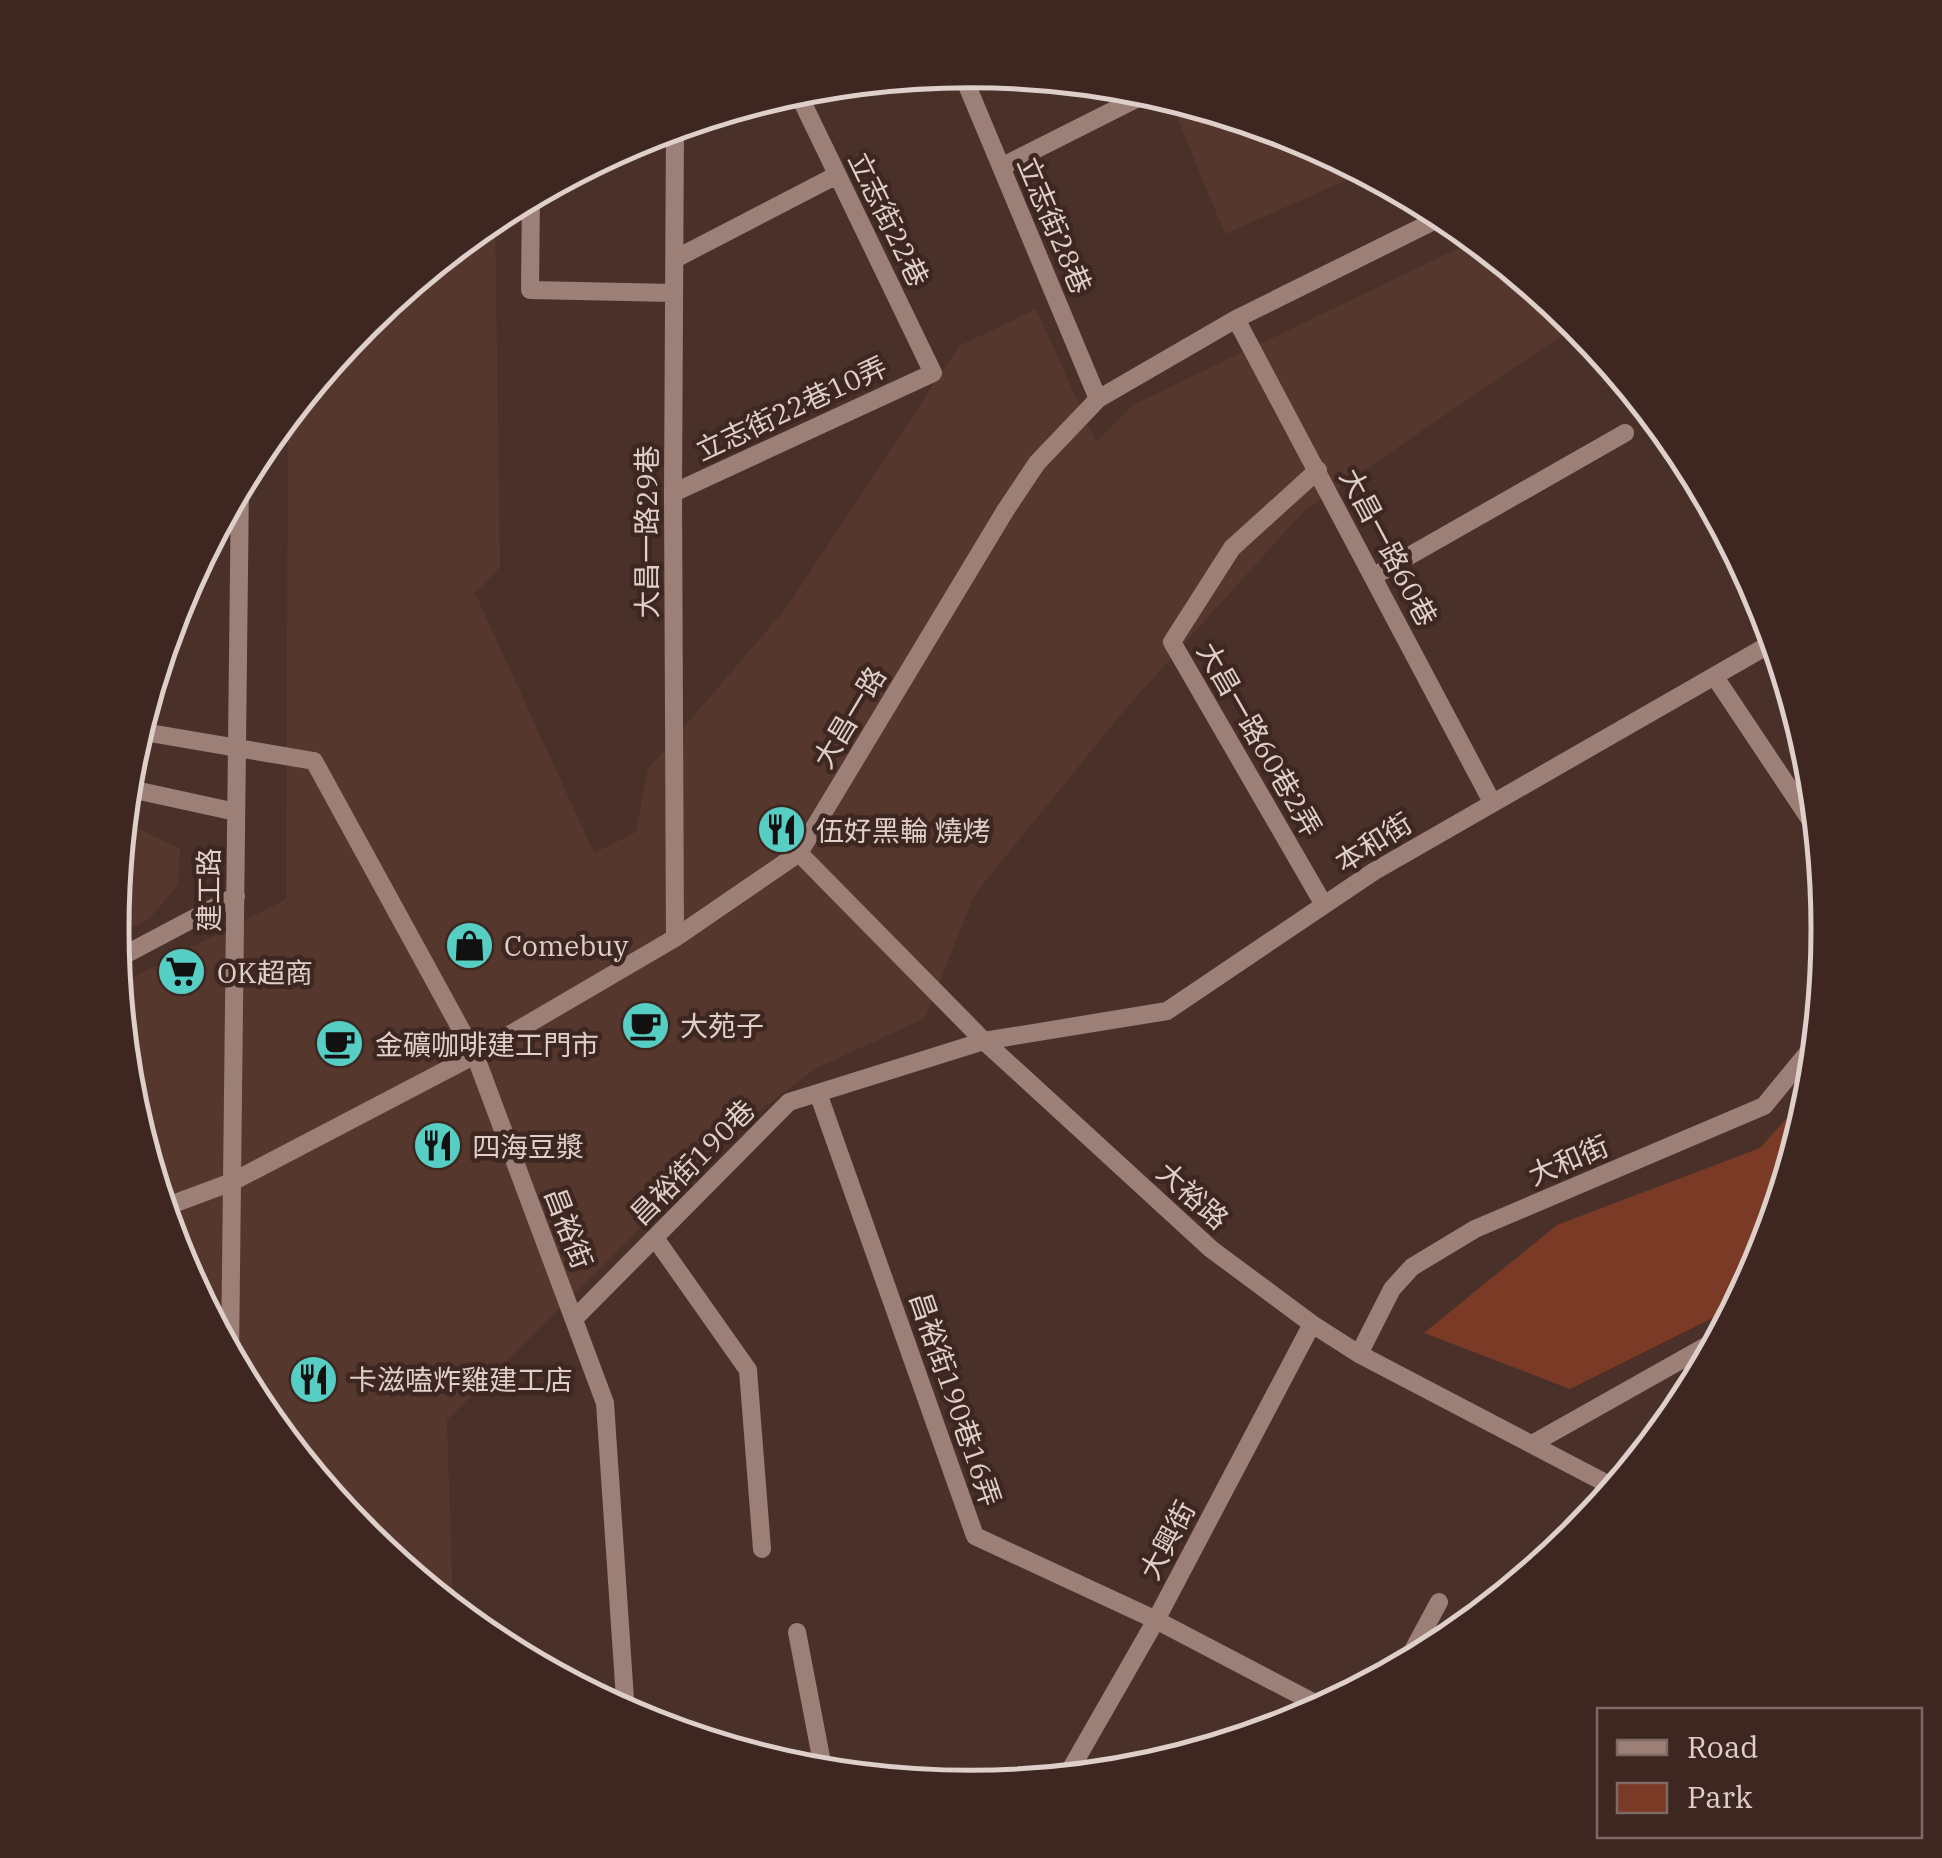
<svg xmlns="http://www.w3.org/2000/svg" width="1942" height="1858" viewBox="0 0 1942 1858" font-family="'IBM Plex Serif','Noto Sans TC',serif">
  <rect width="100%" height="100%" fill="#49312a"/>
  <path fill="#56372e" d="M1168 95 1300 136 1367 171 1225 234Z
    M495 214 500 567 475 593 594 853 636 832 648 769 787 607 959 346 1036 309 1096 442 1133 405 1478 239 1580 323 1303 512 1127 707 975 894 925 1018 815 1069 756 1113 447 1420 453 1610 363 1536 256 1406 177 1257 128 1096 118 985 286 899 288 414 364 321Z
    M123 821 180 849 178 885 149 919 113 936Z"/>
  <path fill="#7a3a26" d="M1814 1088 1764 1258 1739 1305 1570 1389 1424 1333 1557 1225 1760 1148Z"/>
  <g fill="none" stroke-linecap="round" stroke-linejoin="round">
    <path stroke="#9c8077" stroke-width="18" d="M961 71 1098 399
      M675 125 673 493 675 938
      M1001 167 1140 97
      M531 195 530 290 674 293
      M675 259 837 175
      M1236 319 1492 802
      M1318 470 1232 548 1172 642 1324 905
      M673 493 933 373 796 89
      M1374 576 1625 433
      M1715 677 1821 836
      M138 731 314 761 475 1055 605 1403 626 1714
      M126 788 236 812
      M799 853 984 1041 1211 1249 1312 1324 1359 1354 1617 1489
      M115 960 236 896
      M818 1093 975 1536 1156 1620 1326 1709
      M162 1208 232 1182 475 1055 675 938 799 853 1005 511 1037 463 1098 399 1236 319 1448 214
      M655 1238 748 1370 762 1549
      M574 1319 789 1102 984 1041 1167 1011 1373 872 1777 640
      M1359 1354 1392 1289 1412 1267 1475 1229 1764 1106 1819 1039
      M230 1357 240 483
      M1532 1444 1722 1337
      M797 1632 824 1773
      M1404 1667 1439 1602
      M1065 1779 1156 1620 1312 1324"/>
  </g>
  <defs>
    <symbol id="restaurant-disc" viewBox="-11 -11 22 22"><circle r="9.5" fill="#56cec4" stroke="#3e2720"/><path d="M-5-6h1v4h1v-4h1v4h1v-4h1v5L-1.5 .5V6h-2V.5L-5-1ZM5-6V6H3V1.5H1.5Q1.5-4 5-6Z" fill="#111"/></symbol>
    <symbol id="shop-disc" viewBox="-11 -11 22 22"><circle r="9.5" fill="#56cec4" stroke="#3e2720"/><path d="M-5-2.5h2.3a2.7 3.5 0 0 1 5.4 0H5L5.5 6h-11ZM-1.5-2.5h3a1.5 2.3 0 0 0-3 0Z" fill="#111"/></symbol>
    <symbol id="supermarket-disc" viewBox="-11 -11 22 22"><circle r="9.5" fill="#56cec4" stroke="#3e2720"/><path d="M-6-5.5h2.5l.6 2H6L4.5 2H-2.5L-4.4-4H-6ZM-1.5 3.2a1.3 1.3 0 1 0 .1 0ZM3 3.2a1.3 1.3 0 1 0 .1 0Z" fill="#111"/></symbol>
    <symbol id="cafe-disc" viewBox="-11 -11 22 22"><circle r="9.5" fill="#56cec4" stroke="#3e2720"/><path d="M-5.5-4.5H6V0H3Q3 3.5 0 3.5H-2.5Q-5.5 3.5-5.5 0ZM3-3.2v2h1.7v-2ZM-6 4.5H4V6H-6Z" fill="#111"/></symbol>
  </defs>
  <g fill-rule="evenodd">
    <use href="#restaurant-disc" x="754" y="802" width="55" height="55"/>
    <use href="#shop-disc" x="442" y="918" width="55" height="55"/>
    <use href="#supermarket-disc" x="154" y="944" width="55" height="55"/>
    <use href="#cafe-disc" x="618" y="998" width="55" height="55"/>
    <use href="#cafe-disc" x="312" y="1016" width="55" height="55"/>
    <use href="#restaurant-disc" x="410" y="1118" width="55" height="55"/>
    <use href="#restaurant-disc" x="286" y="1352" width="55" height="55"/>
  </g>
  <g text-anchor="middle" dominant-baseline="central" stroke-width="9" stroke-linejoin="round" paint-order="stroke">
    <g font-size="28" fill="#decfca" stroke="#3e2720">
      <text transform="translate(889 219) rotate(64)">立志街22巷</text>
      <text transform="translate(1055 225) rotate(67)">立志街28巷</text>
      <text transform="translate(791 408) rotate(-25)">立志街22巷10弄</text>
      <text transform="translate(646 532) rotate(-90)">大昌一路29巷</text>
      <text transform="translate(1389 547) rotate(62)">大昌一路60巷</text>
      <text transform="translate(849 717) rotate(-59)">大昌一路</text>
      <text transform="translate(1260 739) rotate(60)">大昌一路60巷2弄</text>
      <text transform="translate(1373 842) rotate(-32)">本和街</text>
      <text transform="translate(208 890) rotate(-90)">建工路</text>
      <text transform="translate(1568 1160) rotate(-23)">大和街</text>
      <text transform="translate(692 1162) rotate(-45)">昌裕街190巷</text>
      <text transform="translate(1193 1195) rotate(42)">大裕路</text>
      <text transform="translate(569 1228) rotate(69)">昌裕街</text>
      <text transform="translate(956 1399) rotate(71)">昌裕街190巷16弄</text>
      <text transform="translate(1167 1540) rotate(-62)">大興街</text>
    </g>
    <g font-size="28" fill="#decfca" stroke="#3e2720" text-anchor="start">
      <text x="816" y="830">伍好黑輪 燒烤</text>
      <text x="504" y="945">Comebuy</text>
      <text x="217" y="972">OK超商</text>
      <text x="680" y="1025">大苑子</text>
      <text x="375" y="1044">金礦咖啡建工門市</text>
      <text x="472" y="1146">四海豆漿</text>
      <text x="349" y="1379">卡滋嗑炸雞建工店</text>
    </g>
  </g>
  <path d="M0 0H1942V1858H0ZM129 929a841 841 0 1 1 1682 0a841 841 0 1 1-1682 0Z" fill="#3e2720" fill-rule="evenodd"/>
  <path fill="none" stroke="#decfca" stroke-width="5" d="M129 929a841 841 0 1 1 1682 0a841 841 0 1 1-1682 0Z"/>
  <rect x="1597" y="1708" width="325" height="130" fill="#3e2720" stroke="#7e6a64" stroke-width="2.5"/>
  <rect x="1617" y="1740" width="50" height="15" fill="#9c8077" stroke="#7e6a64" stroke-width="2.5"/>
  <text x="1687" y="1758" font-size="30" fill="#decfca">Road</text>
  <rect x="1617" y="1783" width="50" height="30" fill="#7a3a26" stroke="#7e6a64" stroke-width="2.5"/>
  <text x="1687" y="1808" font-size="30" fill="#decfca">Park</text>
</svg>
